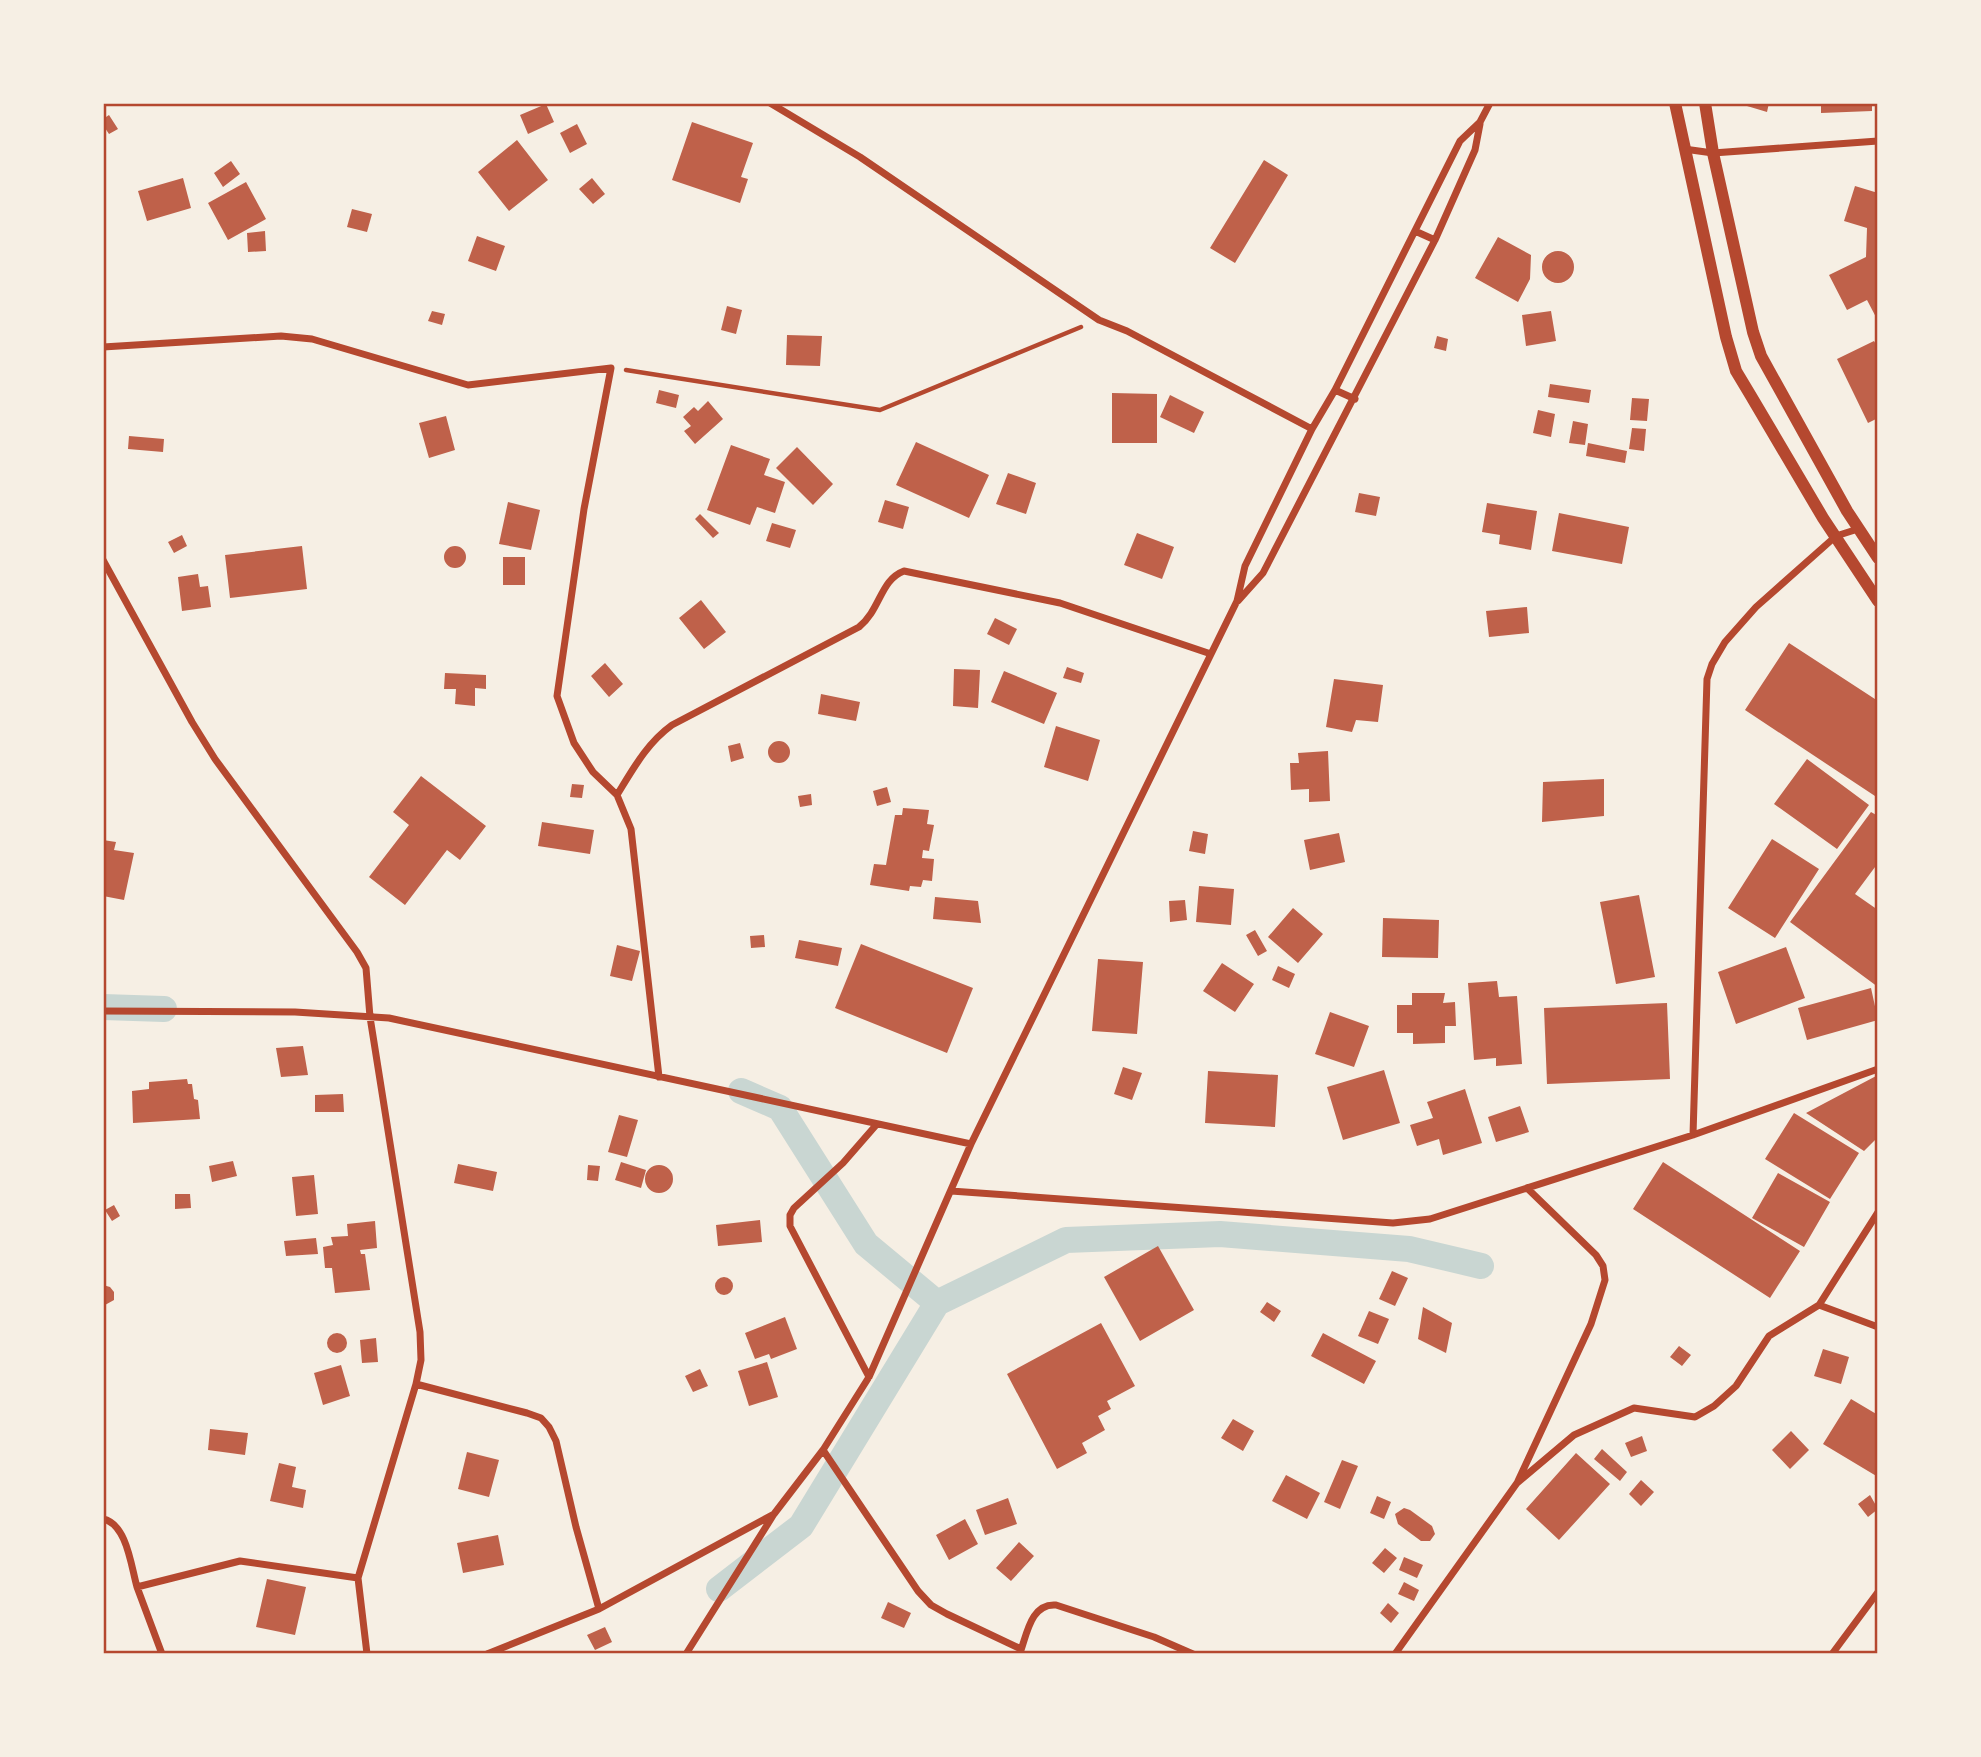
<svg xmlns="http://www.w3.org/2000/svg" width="1981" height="1757" viewBox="0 0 1981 1757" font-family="'DejaVu Sans',sans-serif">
  <rect width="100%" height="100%" fill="#f6efe4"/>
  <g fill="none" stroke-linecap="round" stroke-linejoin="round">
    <path stroke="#c9d6d2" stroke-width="26" d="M103 1007 164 1009
      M741 1091 780 1108 866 1244 937 1303
      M719 1589 801 1526 937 1303 1066 1240 1220 1234 1409 1249 1481 1266"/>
  </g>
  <path fill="#bf614a" d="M1737 103H1769L1767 112Z
    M1821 103H1872V111L1821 113Z
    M546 104 554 122 528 134 520 115Z
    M109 115 118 129 109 134 103 125V119Z
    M692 122 753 143 741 177 748 179 740 203 672 180Z
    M577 124 587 144 570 153 560 133Z
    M517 140 548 180 509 211 478 172Z
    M1264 160 1288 175 1235 263 1210 248Z
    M231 161 240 174 223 187 214 173Z
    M183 178 191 208 147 221 138 191Z
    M592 178 605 194 593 204 579 189Z
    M246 182 266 219 228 240 208 203Z
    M1855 186 1878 193V321L1867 300 1847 310 1829 275 1866 257 1867 228 1844 221Z
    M352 209 372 214 367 232 347 227Z
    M265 231 266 251 248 252 247 233Z
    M477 236 505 246 496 271 468 261Z
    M1498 237 1531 255 1530 279 1518 302 1475 278Z
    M1542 267a16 16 0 1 1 32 0a16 16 0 1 1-32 0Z
    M727 306 742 310 736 334 721 330Z
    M432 311 445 314 442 325 428 321Z
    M1551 311 1556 341 1526 346 1522 315Z
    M787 335 822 336 820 366 786 365Z
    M1437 336 1448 339 1446 351 1434 348Z
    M1874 341 1878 348V418L1868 423 1837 359Z
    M1550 384 1591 390 1589 403 1548 397Z
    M659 390 679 395 676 408 656 403Z
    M1112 393 1157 394V443H1112Z
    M1170 395 1204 412 1194 433 1160 417Z
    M1632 398 1649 399 1647 421 1630 420Z
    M708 401 723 419 695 444 684 431 691 426 683 417 694 407 698 411Z
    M1538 410 1555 414 1551 437 1533 433Z
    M446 416 455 450 429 458 419 423Z
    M1573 421 1588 424 1585 445 1569 443Z
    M1632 428 1646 429 1644 451 1629 449Z
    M129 436 164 439 163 452 128 449Z
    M916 442 989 475 969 518 896 485Z
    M1588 443 1627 451 1625 463 1586 456Z
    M731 445 770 459 764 475 785 482 775 513 757 507 750 525 707 510Z
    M797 447 833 484 813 505 776 468Z
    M1008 473 1036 483 1026 514 996 504Z
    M1359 493 1380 497 1376 516 1355 512Z
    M885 500 909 507 903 529 878 522Z
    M508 502 540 510 531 550 499 544Z
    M1487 503 1537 511 1531 550 1499 544 1500 535 1482 532Z
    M1559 513 1629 527 1622 564 1552 551Z
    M700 514 719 533 713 538 695 519Z
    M772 523 796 530 790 548 766 541Z
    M1137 533 1174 547 1162 579 1124 565Z
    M182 535 187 546 174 553 168 542Z
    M444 557a11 11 0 1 1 22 0a11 11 0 1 1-22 0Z
    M302 546 307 589 230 598 225 555Z
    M503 557H525V585H503Z
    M198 574 200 587 208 586 211 607 182 611 178 577Z
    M701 600 726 632 704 649 679 618Z
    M1527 607 1529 633 1489 637 1486 611Z
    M995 618 1017 629 1009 645 987 634Z
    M1789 643 1878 701V791L1875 796 1745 710Z
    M605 663 623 684 609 697 591 676Z
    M1067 667 1084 673 1081 683 1063 678Z
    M954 669 980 670 978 708 953 706Z
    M1004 671 1057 693 1044 724 991 702Z
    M445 673 486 675V689L475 688V706L455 704 456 689H444Z
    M1334 679 1383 685 1378 722 1356 720 1352 732 1326 727Z
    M821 694 860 702 856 721 818 714Z
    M1056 726 1100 740 1088 781 1044 767Z
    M768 752a11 11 0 1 1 22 0a11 11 0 1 1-22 0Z
    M740 743 744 758 731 762 728 746Z
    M1328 751 1330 801 1309 802V789L1291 790 1290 763H1299L1298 753Z
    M1807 759 1869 805 1837 849 1774 804Z
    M421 776 486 826 460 860 447 850 405 905 369 877 409 825 393 812Z
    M1604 779V816L1542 822 1543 782Z
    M572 784 584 785 582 798 570 797Z
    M887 787 891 802 877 806 873 791Z
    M811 794 812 805 800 807 798 796Z
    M903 808 929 810 927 824 934 825 929 851 923 850 922 858 934 859 932 881 923 880 921 887 910 886 909 891 870 885 874 864 886 865 895 815H902Z
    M1871 812 1878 816V863L1855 894 1878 910V987L1790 922Z
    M542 822 594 830 590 854 538 846Z
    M1193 831 1208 834 1205 854 1189 851Z
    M1339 833 1345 862 1310 870 1304 840Z
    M1772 839 1819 869 1775 938 1728 908Z
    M103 840 116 842 114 850 134 853 124 900 103 896Z
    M1199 886 1234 889 1231 925 1196 922Z
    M1639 895 1655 977 1616 984 1600 902Z
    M935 897 978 901 981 923 933 919Z
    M1185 900 1187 920 1170 922 1169 901Z
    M1293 908 1323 934 1298 963 1268 937Z
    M1383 918 1439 920 1438 958 1382 957Z
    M1255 930 1267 951 1258 956 1246 935Z
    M764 935 765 947 751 948 750 936Z
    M799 940 842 948 838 966 795 958Z
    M861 944 973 988 947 1053 835 1008Z
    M617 945 640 951 632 981 610 976Z
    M1786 947 1805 998 1736 1024 1718 972Z
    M1098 959 1143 962 1137 1034 1092 1031Z
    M1222 963 1254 984 1235 1012 1203 991Z
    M1278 966 1295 974 1289 988 1272 980Z
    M1497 981 1499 997 1517 996 1522 1064 1496 1066V1058L1474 1060 1468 983Z
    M1871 988 1878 1020 1807 1040 1798 1008Z
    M1412 993H1445L1443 1003 1455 1002 1456 1026H1445V1043L1413 1044V1033H1397V1005H1412Z
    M1667 1003 1670 1079 1547 1084 1544 1008Z
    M1330 1012 1369 1026 1354 1067 1315 1054Z
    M303 1046 308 1075 281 1077 276 1048Z
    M1123 1067 1142 1073 1132 1100 1114 1094Z
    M1384 1070 1400 1123 1343 1140 1327 1087Z
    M1208 1071 1278 1075 1275 1127 1205 1123Z
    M1878 1075V1137L1864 1151 1806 1113Z
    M187 1079 188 1084H192L194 1099 198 1100 200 1119 133 1123 132 1091 149 1089V1082Z
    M1465 1089 1482 1143 1443 1155 1439 1139 1417 1146 1410 1125 1433 1118 1427 1102Z
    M343 1094 344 1112H315V1095Z
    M1520 1106 1529 1132 1496 1142 1488 1117Z
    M1794 1113 1859 1153 1830 1199 1765 1159Z
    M619 1115 638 1120 627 1157 608 1152Z
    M233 1161 237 1176 212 1182 209 1166Z
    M621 1162 646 1170 641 1188 615 1180Z
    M1663 1162 1800 1251 1770 1298 1633 1209Z
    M458 1164 497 1172 493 1191 454 1183Z
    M645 1179a14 14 0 1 1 28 0a14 14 0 1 1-28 0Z
    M588 1165 600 1166 598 1181 587 1180Z
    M1778 1173 1830 1202 1804 1247 1752 1218Z
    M314 1175 318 1214 296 1216 292 1177Z
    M175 1194H190L191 1208 175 1209Z
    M114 1205 120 1216 112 1221 105 1210Z
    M760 1220 762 1242 718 1246 716 1225Z
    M375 1221 377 1248 360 1250 361 1254H365L370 1290 335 1293 332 1268H325L323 1247 333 1245 331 1237 348 1236 347 1224Z
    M316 1238 318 1254 286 1256 284 1241Z
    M1158 1246 1194 1310 1140 1341 1104 1277Z
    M1392 1271 1408 1278 1395 1306 1379 1299Z
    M715 1286a9 9 0 1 1 18 0a9 9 0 1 1-18 0Z
    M103 1285 110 1287 114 1292V1300L105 1305H103Z
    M1267 1302 1281 1311 1274 1322 1260 1312Z
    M1423 1307 1452 1323 1446 1353 1418 1339Z
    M1369 1311 1389 1319 1378 1344 1358 1336Z
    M785 1317 797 1349 771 1359 769 1354 755 1359 745 1333Z
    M1101 1323 1135 1386 1107 1401 1111 1409 1098 1416 1105 1430 1082 1443 1087 1453 1057 1469 1007 1374Z
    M327 1343a10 10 0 1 1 20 0a10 10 0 1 1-20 0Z
    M1323 1333 1376 1361 1364 1384 1311 1356Z
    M376 1338 378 1362 362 1363 360 1340Z
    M1679 1346 1691 1355 1682 1366 1670 1357Z
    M1823 1349 1849 1357 1841 1384 1814 1376Z
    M767 1362 778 1397 749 1406 738 1371Z
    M341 1365 350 1396 323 1405 314 1373Z
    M700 1369 708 1386 693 1392 685 1376Z
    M1851 1399 1878 1415V1477L1823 1444Z
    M1233 1419 1254 1431 1243 1451 1221 1438Z
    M210 1429 248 1433 245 1455 208 1450Z
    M1791 1431 1809 1450 1790 1469 1772 1450Z
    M1642 1436 1647 1451 1631 1457 1625 1443Z
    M1602 1449 1627 1472 1620 1481 1594 1459Z
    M467 1452 499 1460 489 1497 458 1489Z
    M1576 1453 1610 1484 1559 1540 1526 1509Z
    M1342 1460 1358 1466 1340 1509 1324 1502Z
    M279 1463 296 1467 292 1487 306 1490 303 1508 270 1501Z
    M1286 1475 1320 1493 1307 1519 1272 1501Z
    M1641 1480 1654 1492 1641 1506 1629 1494Z
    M1870 1495 1878 1509 1868 1517 1858 1504Z
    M1377 1496 1391 1502 1384 1519 1370 1513Z
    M1008 1498 1017 1524 985 1535 976 1510Z
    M1404 1508 1410 1510 1432 1526 1435 1534 1430 1541H1421L1398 1524 1395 1514Z
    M965 1519 978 1544 949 1560 936 1535Z
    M498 1535 504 1565 463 1573 457 1543Z
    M1019 1542 1034 1556 1011 1581 996 1568Z
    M1385 1548 1397 1558 1384 1573 1372 1563Z
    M1404 1557 1423 1565 1417 1578 1399 1570Z
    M267 1579 306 1587 295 1635 256 1627Z
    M1404 1582 1419 1590 1414 1601 1398 1594Z
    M888 1602 911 1613 904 1628 881 1618Z
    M1388 1603 1399 1613 1391 1623 1380 1613Z
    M605 1627 612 1642 595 1650 587 1635Z"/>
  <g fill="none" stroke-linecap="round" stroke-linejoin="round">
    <path stroke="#b5482f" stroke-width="4.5" d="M626 370 880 410 1081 327"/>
    <path stroke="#b5482f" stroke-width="7" d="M770 103 860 157 1099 320 1127 331 1312 429
      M1684 149 1713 153 1878 141
      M1415 231 1435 240
      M103 347 281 336 312 339 468 385 611 368 584 509 557 696 574 743 593 772 617 795 631 829 659 1077
      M1335 390 1355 399
      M103 560 192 722 215 759 357 952 366 968 370 1017 420 1332 421 1360 416 1384 358 1578 367 1654
      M1238 601 1263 573 1435 240 1475 150 1480 124
      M617 795C633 769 647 743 672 725L859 627C881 609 880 580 904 571L1060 603 1211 654
      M103 1011 295 1012 389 1018 971 1144
      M1693 1135 1707 679 1712 664 1725 642 1756 607 1836 536 1858 529
      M951 1191 1393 1223 1430 1219 1693 1135 1878 1069
      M1819 1305 1878 1327
      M869 1377 790 1226V1215L794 1208 843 1163 877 1124
      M416 1384 527 1413 541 1418 549 1427 556 1441 576 1527 599 1609
      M823 1450 918 1591 931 1605 947 1614 1021 1649
      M1518 1481 1591 1324 1605 1280 1603 1266 1596 1255 1527 1188
      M103 1519C127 1524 131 1566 137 1587L240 1561 358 1578
      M137 1587 162 1654
      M1020 1653C1027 1634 1031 1603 1056 1605L1154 1637 1193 1654
      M487 1654 599 1609 774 1514
      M686 1654 774 1514 823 1450 869 1377 971 1144 1237 601 1245 566 1312 429 1335 390 1460 141 1480 122 1490 103
      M1395 1654 1517 1483 1574 1435 1634 1408 1695 1417 1714 1406 1736 1386 1769 1336 1819 1305 1878 1212
      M1832 1654 1878 1592"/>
    <path stroke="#b5482f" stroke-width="12" d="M1675 103 1726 337 1736 371 1751 396 1823 518 1878 601
      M1705 103 1713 153 1753 332 1761 356 1847 511 1878 558"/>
  </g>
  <rect width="1981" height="1757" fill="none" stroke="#f6efe4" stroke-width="210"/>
  <rect x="105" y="105" width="1771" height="1547" fill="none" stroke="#b5482f" stroke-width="2.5"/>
</svg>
